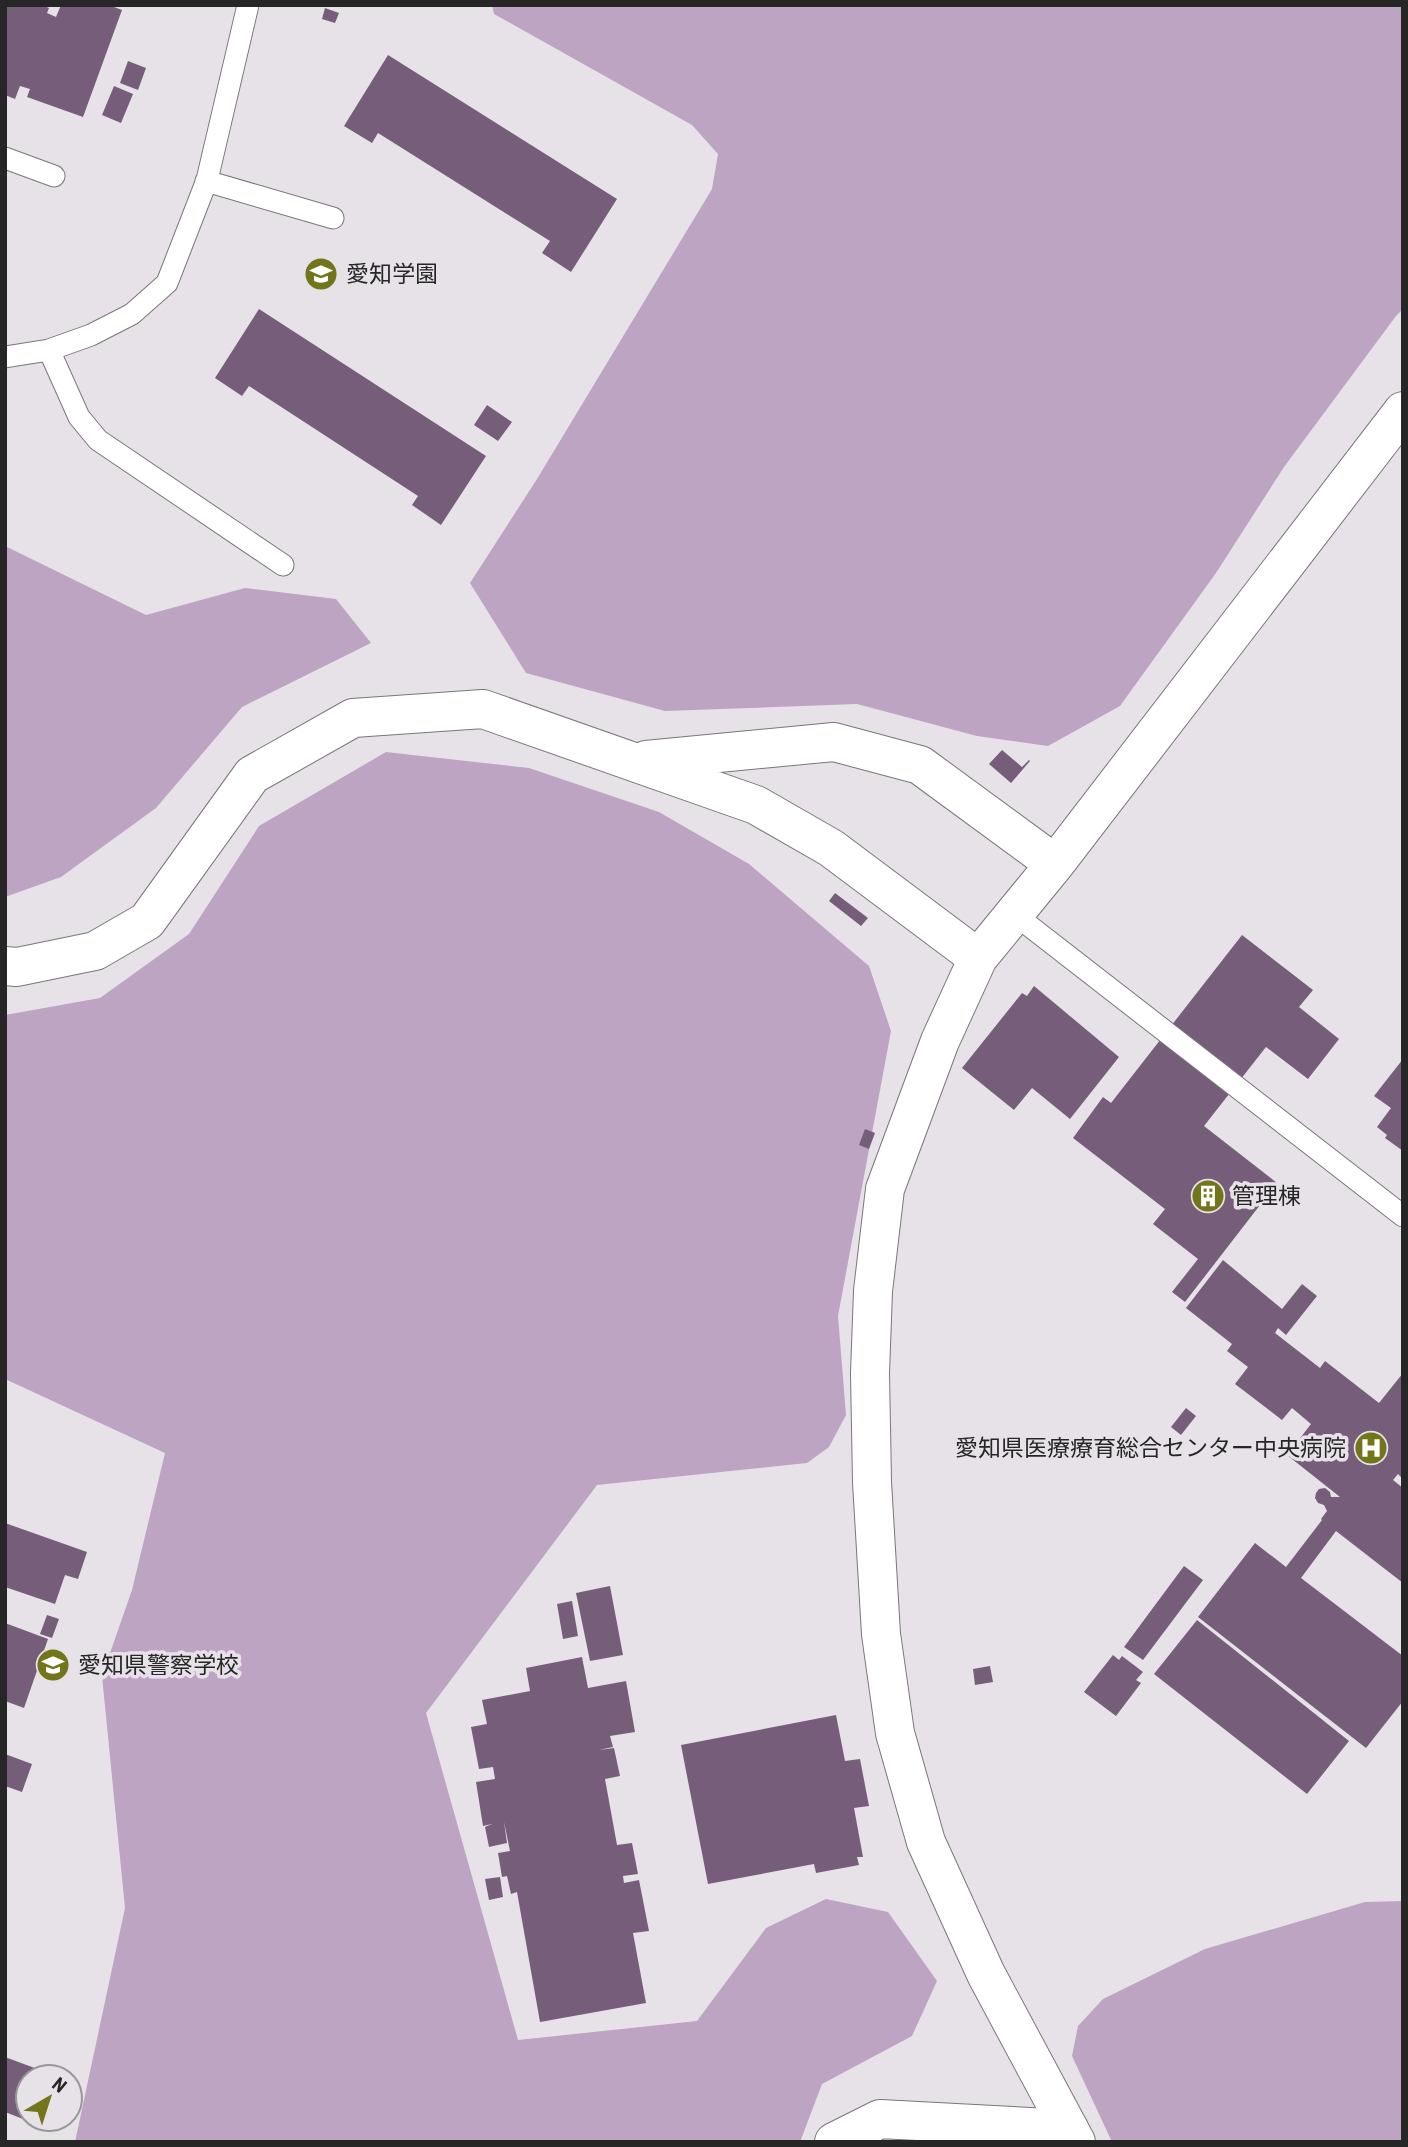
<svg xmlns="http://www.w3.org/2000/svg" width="1408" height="2147" viewBox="0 0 1408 2147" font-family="'Roboto Condensed','Noto Sans JP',sans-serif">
  <rect width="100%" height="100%" fill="#e6e2e7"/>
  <path fill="#bea4c3" d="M492 5H1403V309L1396 316 1284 467 1216 573 1120 706 1048 746 977 736 857 704 665 711 526 673 470 583 537 479 712 189 718 154 692 125 494 14Z
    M5 546 146 615 245 588 336 599 371 643 242 707 156 808 61 877 5 897Z
    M386 752 529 768 659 812 749 864 869 966 891 1031 838 1316 846 1415 829 1447 807 1463 597 1485 426 1713 518 2040 697 2021 766 1928 826 1899 888 1912 937 1981 912 2036 822 2084 800 2142H75L125 1908 102 1676 132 1590 165 1453 5 1379V1015L100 998 189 934 259 826Z
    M1403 1901V2142H1112L1072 2056 1078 2026 1103 1999 1205 1949 1365 1902Z"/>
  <path fill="#765e7b" d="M5 5H42L49 8 47 13 56 17 61 5H109L122 10 83 117 27 97 30 89 20 86 15 99 5 95Z
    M325 8 339 13 335 23 322 19Z
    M388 55 617 199 571 272 542 253 550 241 378 133 372 143 344 126Z
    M128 61 146 68 138 90 120 83Z
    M114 86 133 94 121 123 102 115Z
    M259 309 486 456 441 525 412 505 418 496 249 386 242 396 215 378Z
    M487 405 512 422 498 441 474 425Z
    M1002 750 1022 767 1029 760 1030 761 1011 783 989 764Z
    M835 893 868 918 861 926 829 901Z
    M1242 935 1313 990 1299 1007 1339 1039 1308 1079 1266 1047 1204 1126 1277 1183 1185 1302 1172 1292 1198 1259 1153 1224 1165 1209 1073 1138 1103 1097 1111 1103Z
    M1034 986 1119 1057 1070 1119 1032 1088 1014 1110 962 1068 1022 993 1027 996Z
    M1403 1059V1151L1385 1138 1387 1135 1377 1127 1391 1108 1374 1096Z
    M865 1129 875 1133 869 1149 859 1145Z
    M1223 1260 1282 1309 1302 1284 1317 1296 1286 1335 1278 1328 1275 1333 1320 1368 1325 1361 1379 1403 1403 1373V1475L1401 1477 1398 1474 1393 1480 1403 1488V1583L1336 1531 1301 1578 1403 1656V1701L1366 1748 1198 1617 1255 1543 1286 1567 1322 1520 1321 1519 1327 1511 1324 1505 1318 1503 1315 1498 1316 1493 1319 1489 1325 1488 1330 1492 1331 1497H1340L1287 1455 1311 1424 1292 1408 1282 1420 1235 1384 1248 1367 1227 1351 1232 1344 1186 1308Z
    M1186 1408 1196 1416 1181 1435 1171 1427Z
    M5 1523 87 1552 78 1579 65 1575 55 1604 5 1587Z
    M1184 1566 1203 1580 1143 1660 1124 1647Z
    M610 1586 623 1655 590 1661 576 1593Z
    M572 1601 578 1636 563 1639 557 1604Z
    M47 1615 59 1619 52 1638 40 1634Z
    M1197 1620 1349 1741 1307 1794 1154 1674Z
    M5 1623 48 1639 24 1708 5 1701Z
    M1113 1655 1119 1660 1122 1656 1143 1672 1136 1680 1141 1683 1116 1716 1084 1692Z
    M582 1657 588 1688 626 1681 635 1732 610 1736 613 1747 599 1750 614 1748 620 1776 605 1779 617 1845 632 1843 638 1874 623 1876 624 1883 639 1880 649 1931 633 1933 646 2003 540 2022 517 1892 511 1894 507 1876 502 1877 498 1853 510 1851 504 1822 507 1843 489 1847 485 1827 492 1824 483 1826 476 1782 495 1779 493 1767 479 1769 471 1727 487 1724 482 1700 530 1691 526 1668Z
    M990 1666 993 1682 975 1685 973 1669Z
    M836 1715 845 1761 860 1759 869 1806 854 1808 863 1857H857L859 1865 816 1873 814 1864 708 1884 681 1745Z
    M5 1754 32 1764 22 1792 5 1786Z
    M500 1877 503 1897 489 1900 485 1879Z
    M5 2057 40 2070 38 2077H28V2105L23 2119 5 2112Z"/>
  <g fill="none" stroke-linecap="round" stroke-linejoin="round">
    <defs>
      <path id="service" d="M5 158 54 176
        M206 181 333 218
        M49 350 79 417 98 440 283 565
        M5 357 49 350 91 335 132 314 167 283 207 180 248 5
        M1014 914 1403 1216"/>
      <path id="minor" d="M834 2142 880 2119 1069 2129"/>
      <path id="tertiary" d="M646 760 834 742 920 765 1055 864
        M5 966 17 967 95 951 147 921 252 775 353 718 483 709 756 805 831 848 978 958
        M1076 2142 986 1974 926 1842 895 1733 881 1634 872 1482 870 1373 873 1291 885 1189 940 1041 978 958 1055 864 1403 411"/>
    </defs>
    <use href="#service" stroke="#7a767a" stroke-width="23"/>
    <use href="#minor" stroke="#7a767a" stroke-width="40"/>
    <use href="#tertiary" stroke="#7a767a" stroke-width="40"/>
    <use href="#service" stroke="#fff" stroke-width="21"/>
    <use href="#minor" stroke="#fff" stroke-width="38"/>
    <use href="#tertiary" stroke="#fff" stroke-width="38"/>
  </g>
  <defs>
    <symbol id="school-disc" viewBox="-11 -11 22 22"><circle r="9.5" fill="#73751b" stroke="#e6e2e7"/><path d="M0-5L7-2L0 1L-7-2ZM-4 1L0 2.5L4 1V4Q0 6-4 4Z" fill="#fff"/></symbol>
    <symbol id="building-disc" viewBox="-11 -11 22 22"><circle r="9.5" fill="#73751b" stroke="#e6e2e7"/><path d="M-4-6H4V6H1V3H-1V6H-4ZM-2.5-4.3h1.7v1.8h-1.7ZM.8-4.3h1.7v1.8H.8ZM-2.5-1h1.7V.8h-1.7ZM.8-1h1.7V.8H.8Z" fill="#fff"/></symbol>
    <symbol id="hospital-disc" viewBox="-11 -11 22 22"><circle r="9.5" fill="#73751b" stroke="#e6e2e7"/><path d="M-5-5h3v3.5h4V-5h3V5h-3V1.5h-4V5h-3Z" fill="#fff"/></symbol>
  </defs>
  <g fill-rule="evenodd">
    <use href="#school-disc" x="302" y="255" width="38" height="38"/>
    <use href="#building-disc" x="1189" y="1177" width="38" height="38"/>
    <use href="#hospital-disc" x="1352" y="1429" width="38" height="38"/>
    <use href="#school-disc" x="34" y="1646" width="38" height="38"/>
  </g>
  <g text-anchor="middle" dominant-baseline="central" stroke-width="7" stroke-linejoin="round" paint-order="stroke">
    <g font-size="23" fill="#272627" stroke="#e6e2e7" text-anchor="start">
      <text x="346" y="274">愛知学園</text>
      <text x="1232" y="1196">管理棟</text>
      <text x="1346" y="1448" text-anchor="end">愛知県医療療育総合センター中央病院</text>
      <text x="78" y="1665">愛知県警察学校</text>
    </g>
  </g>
  <rect width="1408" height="2147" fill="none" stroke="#272627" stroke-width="14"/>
  <g transform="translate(49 2098) rotate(39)"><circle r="33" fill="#e6e2e7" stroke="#9a979a" stroke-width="2"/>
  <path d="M0-5L12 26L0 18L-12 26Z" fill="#73751b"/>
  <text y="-10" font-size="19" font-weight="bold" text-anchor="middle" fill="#272627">N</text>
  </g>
</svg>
